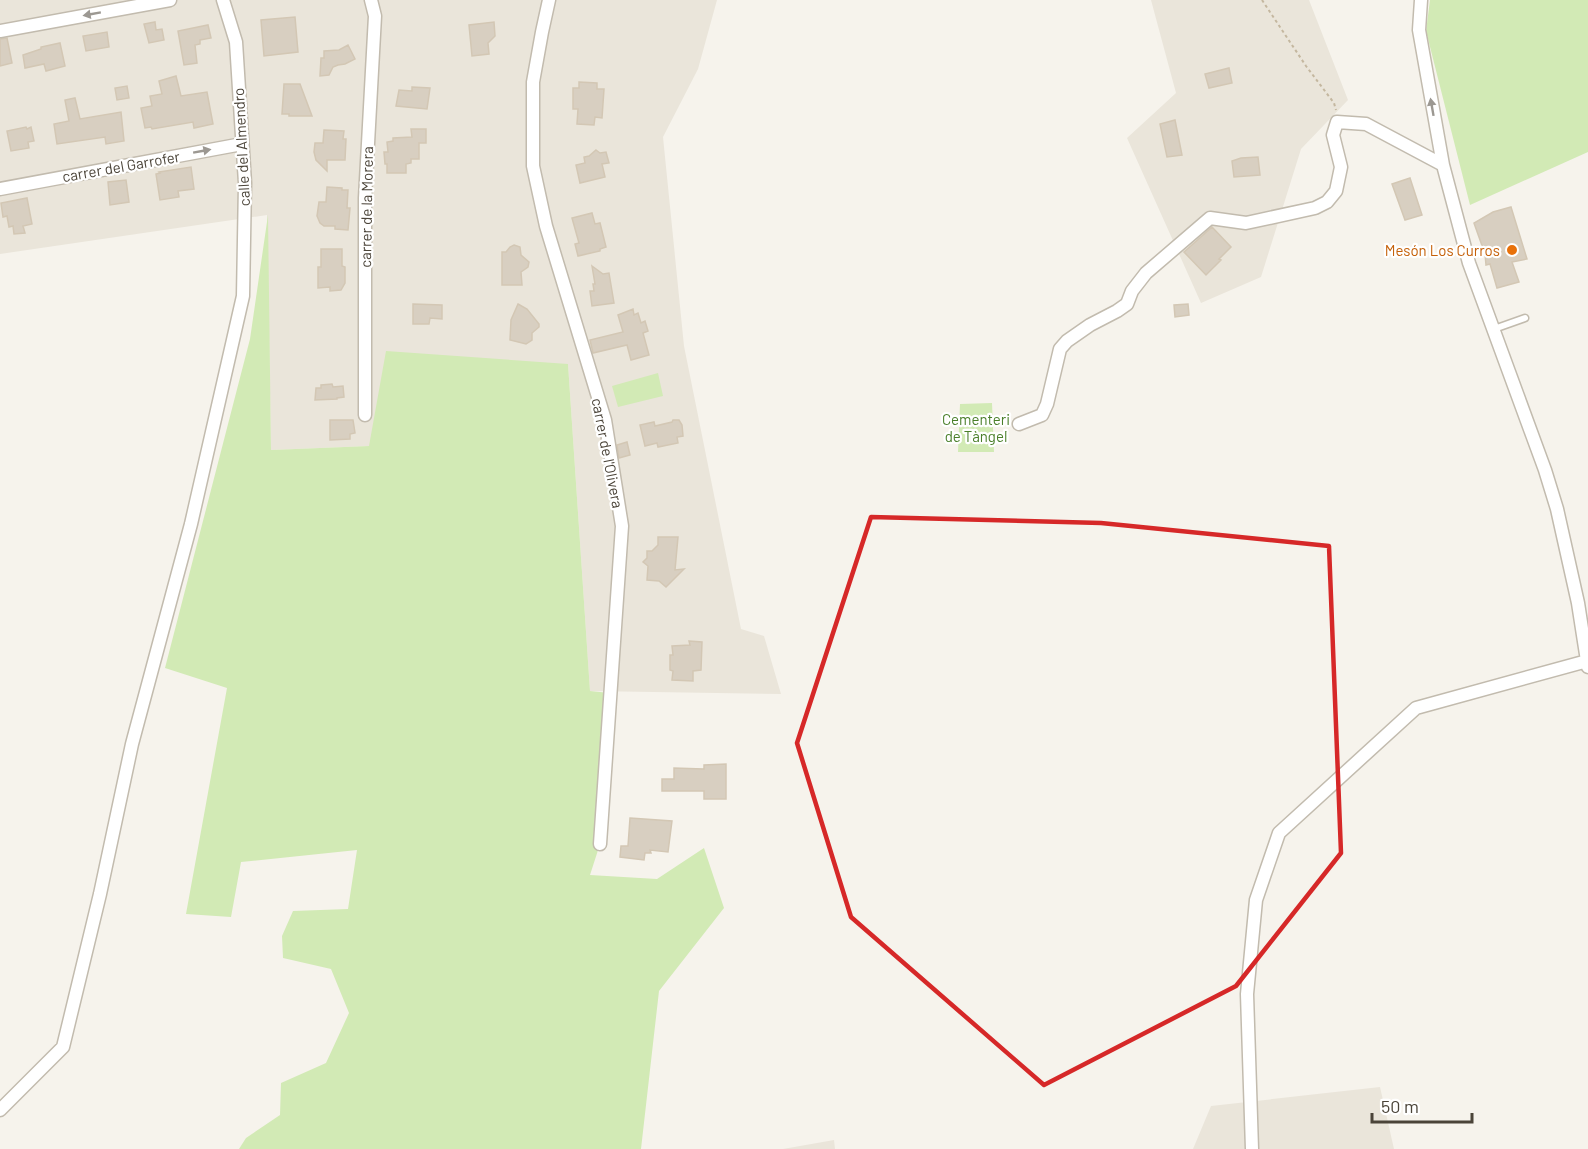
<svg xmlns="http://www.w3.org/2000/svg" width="1588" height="1149" viewBox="0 0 1588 1149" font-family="Barlow,sans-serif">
  <rect width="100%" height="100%" fill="#f6f3ec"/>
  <path fill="#eae5da" d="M0 0H717L698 69 663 137 684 346 741 629 764 636 781 694 590 691 568 364 369 446 271 450 267 215 0 254Z
    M1151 0H1309L1348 100 1301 149 1261 277 1201 303 1127 138 1176 93Z
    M1380 1087 1394 1149H1193L1211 1106Z
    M834 1140 835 1149H783Z"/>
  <path fill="#d2eab5" d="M1430 0H1588V152L1470 205 1426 31Z
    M268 215 271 450 369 446 386 351 568 364 590 691 610 693 600 844 590 875 657 879 704 848 724 908 659 991 641 1149H239L246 1138 280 1115 281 1083 326 1063 349 1013 331 969 283 958 282 936 293 911 348 909 357 850 241 862 231 917 186 914 227 688 165 668 250 339Z
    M658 373 663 396 618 407 612 386Z
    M992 403 994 452H958L960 404Z"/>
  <path fill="#d8cfc1" stroke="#d3c7b4" stroke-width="1.5" d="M295 17 298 52 264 56 261 20Z
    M155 22 156 30 162 29 164 40 149 43 144 24Z
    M494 22 495 36 488 43 489 54 472 56 469 25Z
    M208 25 211 38 200 40V44L195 45 197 63 184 65 178 31Z
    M107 32 109 47 86 51 83 36Z
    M7 38 12 63 0 66V39Z
    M60 43 65 66 46 71 44 64 25 68 23 55 41 49V47Z
    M348 45 355 59 345 64 338 65 333 67 329 75 320 76 321 58H324V51L339 50Z
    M1229 68 1232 83 1209 88 1205 74Z
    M176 76 181 96 207 92 213 124 194 128 193 122 152 129 151 127 145 128 141 108 152 106 150 96 162 94 159 81Z
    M579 82 597 83V89H604L602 118 595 117 594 125 577 124 578 109H573V88H579Z
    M284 84H300L312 116H289V114H282Z
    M127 86 129 98 117 100 115 88Z
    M412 87 430 88 427 109 396 106 399 90 412 91Z
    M75 98 80 119 121 112 124 141 106 144 105 137 57 144 54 124 69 121 65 100Z
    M1175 120 1182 155 1167 157 1160 124Z
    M26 127 27 129 31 127 34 141 28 142 29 148 11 151 7 131Z
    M411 129H426V143H419V159H411V163L406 164V173H387V164H385L384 152H388L387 142 393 141V138L412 137Z
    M324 130 344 131 343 139H346L345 160H327V171L316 160 314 152 315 143H323Z
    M596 150 600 153 606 152 609 163 602 164 605 177 580 183 576 165 585 163 584 157 589 156Z
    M1258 157 1260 175 1234 177 1232 161 1241 158Z
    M191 167 194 189 178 191 179 197 160 200 156 174 160 173 159 172Z
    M1410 178 1422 215 1405 220 1392 184Z
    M126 180 129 202 110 205 108 182Z
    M327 187 342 188V190H348L347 208H350L348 230 335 229V226H324L320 223 317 216 319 202H326Z
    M27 198 32 224 23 226 25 233 14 234 13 226 9 227 7 216 3 217 1 203Z
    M1511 207 1527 259 1512 262 1519 282 1497 288 1490 264 1486 265 1485 254 1474 223 1493 212Z
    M592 213 595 224 600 223 606 247 600 249V251L578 256 575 244 579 243 572 218Z
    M1212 227 1231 247 1219 259 1221 260 1206 275 1184 252Z
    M514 245 520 247 521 255 529 262 528 267 521 272 522 285H502V252H506L510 247Z
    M321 249H342V266L345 267V283L341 290 330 291V287L318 288V267H321Z
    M592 266 603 274 609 273 614 303 592 306 590 291H594L593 284H595Z
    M413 304 442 305V319L430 318 429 324H413Z
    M518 304 527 309 539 324V327L532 333V340L526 344 510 340 511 320Z
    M1188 304 1189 315 1175 317 1174 305Z
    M633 309 634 315 638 313 641 323 645 321 648 331 643 333 649 355 631 360 627 345 593 353 590 340 623 332 618 315Z
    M332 384 333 387 343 386 344 397 337 398V399L315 400 316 388H321V385Z
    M330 420H353L355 433 350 434V439L330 440Z
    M673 420H679L682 425 683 436 677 437 678 443 658 447 657 443 645 446 640 425 654 422 655 426 672 422Z
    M627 442 630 455 619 458 617 445Z
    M658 537H678L675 570 684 569 666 587 659 581 647 580 648 566 643 562 647 558V551H652L658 545Z
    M689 641 702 642 701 670 693 671V681L672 680 673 671 670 670V655H673L672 646 690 645Z
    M726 764V799H704V791H662V779H674V768L704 769V765Z
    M630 818 672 821 668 852 650 850 651 853H645L644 860 620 857 621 846H628Z"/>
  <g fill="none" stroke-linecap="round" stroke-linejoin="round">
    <defs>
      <path id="lane" d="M1494 329 1525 318"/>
      <path id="street" d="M549 0 542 32 533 82V166L546 226 605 420 622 526 600 844
        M1421 0 1419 30 1443 165 1469 263 1545 470 1557 509 1578 603 1588 667
        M0 31 170 0
        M0 189 242 144
        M365 415V198L375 16 371 0
        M1019 424 1042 415 1047 404 1060 349 1067 341 1090 325 1117 311 1127 304 1132 291 1146 273 1210 218 1246 223 1315 208 1327 202 1336 191 1341 167 1333 135 1337 122 1366 124 1443 165
        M0 1110 63 1047 100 894 132 744 191 524 243 296 245 183 236 42 223 0
        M1252 1149 1247 994 1256 900 1279 833 1416 708 1587 661"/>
    </defs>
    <use href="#lane" stroke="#c2bbae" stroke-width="9"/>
    <use href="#street" stroke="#c2bbae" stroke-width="15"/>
    <path stroke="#c4b79f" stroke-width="2" stroke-dasharray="3 3" stroke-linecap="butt" d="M1262 0 1306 66 1334 103 1336 110"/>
    <use href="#lane" stroke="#fff" stroke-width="6"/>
    <use href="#street" stroke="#fff" stroke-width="12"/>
  </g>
  <defs><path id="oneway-solid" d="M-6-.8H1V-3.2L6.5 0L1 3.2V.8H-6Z" transform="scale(1.5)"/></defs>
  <g fill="#9c9892">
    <use href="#oneway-solid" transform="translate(92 14) rotate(170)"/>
    <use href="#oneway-solid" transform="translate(1432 107) rotate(-100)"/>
    <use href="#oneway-solid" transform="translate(202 151) rotate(-10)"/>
  </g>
  <path fill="none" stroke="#d62828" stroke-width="4.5" stroke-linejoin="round" d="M871 517 1101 523 1329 546 1341 853 1236 986 1044 1085 851 917 797 743Z"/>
  <circle fill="#e8710a" stroke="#fff" stroke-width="2" cx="1512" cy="250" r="6"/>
  <g text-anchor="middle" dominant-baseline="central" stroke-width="4.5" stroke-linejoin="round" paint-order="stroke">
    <g font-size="15" fill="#4b4439" stroke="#fff">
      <text transform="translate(241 147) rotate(-93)">calle del Almendro</text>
      <text transform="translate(121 166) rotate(-10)">carrer del Garrofer</text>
      <text transform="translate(366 207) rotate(-89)">carrer de la Morera</text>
      <text transform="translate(608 453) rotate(79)">carrer de l'Olivera</text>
    </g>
    <g font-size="15" fill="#c56008" stroke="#fff" text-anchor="end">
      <text x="1500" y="250">Mesón Los Curros</text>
    </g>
    <g font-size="15" fill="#4a7f2a" stroke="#fff">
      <text x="976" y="419">Cementeri<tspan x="976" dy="17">de Tàngel</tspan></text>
    </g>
  </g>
  <path d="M1372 1113v9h100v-9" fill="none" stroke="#4b4439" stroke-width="3"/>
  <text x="1381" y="1113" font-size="18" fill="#4b4439" stroke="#ffffff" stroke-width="4.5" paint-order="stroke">50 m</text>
</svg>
